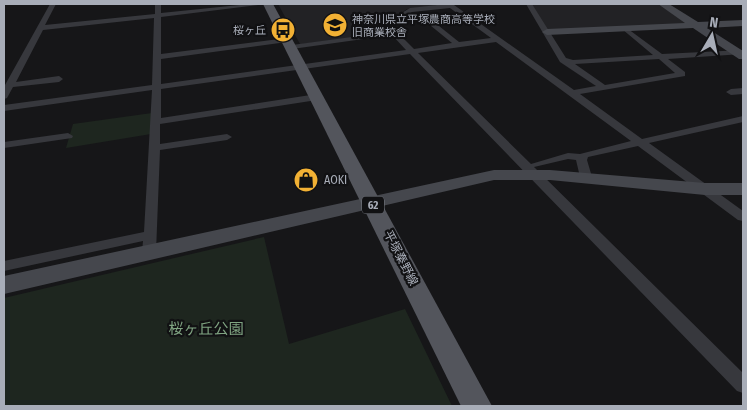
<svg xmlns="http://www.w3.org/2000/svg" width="747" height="410" viewBox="0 0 747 410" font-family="'Fira Sans Condensed','Noto Sans JP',sans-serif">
  <rect width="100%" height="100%" fill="#161618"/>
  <path fill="#222225" d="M278 4H437L434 6 407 9 397 16 375 18 386 33 303 44H300Z
    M531 4H658L689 24 547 30Z"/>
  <path fill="#1e261f" d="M152 113 151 134 66 148 73 124Z
    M264 237 289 344 405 309 452 406H4V298Z"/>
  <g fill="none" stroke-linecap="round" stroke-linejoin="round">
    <path fill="#37383d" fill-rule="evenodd" d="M50 4H56L45 25 155 14V4H161V13L249 4H267L161 17V54L287 38 291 40 287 42 161 59V84L406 50 392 35 292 49 288 47 292 45 389 32 378 20V18L400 14 410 8 446 4 454 5 574 90 596 86 560 62 526 4H532L566 58 573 60 653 55 622 29V27L624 26 662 54 743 50V54L668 59 685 72V76L580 94 642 139 743 116V122L649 143 743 211V221L738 220 638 146 588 157 587 160 592 177 586 181 580 177 576 160 568 159 534 167 743 373V393L737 391 410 54 161 89V118L317 94 322 97 317 100 160 124V144L227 134 232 137 227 140 160 150 156 252 154 256H144L142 252 143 241 4 271V261L144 232 152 90 4 111V105L152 85 154 18 43 30 16 82 59 76 63 79 59 82 13 87 7 98 4 99 5 85ZM450 8 491 38 459 42 429 18 406 16 412 12ZM401 18 425 21 452 43 414 49 385 20ZM496 42 631 141 580 154 568 153 531 164 418 53ZM659 59 675 73 605 85 575 64Z
      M743 88V94L731 95 726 92 731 89Z
      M68 133 73 136 72 138 4 148V142Z"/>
    <path fill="#45474d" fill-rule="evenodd" d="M658 4H669L698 22 743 20V26L707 28 743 51V59H739L693 28 547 35 542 32 547 29 685 23Z
      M494 170H550L705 183H743V195H705L550 180H494L4 294V276Z"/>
    <path fill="#53555c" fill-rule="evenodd" d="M263 4H273L492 406H461Z"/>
  </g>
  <defs>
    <symbol id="school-disc" viewBox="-11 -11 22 22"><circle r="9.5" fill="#f2b134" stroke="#111113"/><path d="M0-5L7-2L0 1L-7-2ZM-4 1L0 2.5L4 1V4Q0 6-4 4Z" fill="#111"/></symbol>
    <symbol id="bus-disc" viewBox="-11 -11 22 22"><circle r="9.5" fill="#f2b134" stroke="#111113"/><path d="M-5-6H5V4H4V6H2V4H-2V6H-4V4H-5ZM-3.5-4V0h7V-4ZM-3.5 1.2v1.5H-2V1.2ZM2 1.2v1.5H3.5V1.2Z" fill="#111"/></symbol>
    <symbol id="shop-disc" viewBox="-11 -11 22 22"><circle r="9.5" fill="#f2b134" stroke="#111113"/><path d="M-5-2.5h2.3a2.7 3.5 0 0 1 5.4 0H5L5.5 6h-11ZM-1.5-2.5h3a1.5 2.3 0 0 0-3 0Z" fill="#111"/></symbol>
  </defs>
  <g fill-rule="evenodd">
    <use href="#school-disc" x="321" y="11" width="28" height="28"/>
    <use href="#bus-disc" x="269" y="16" width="28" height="28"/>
    <use href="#shop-disc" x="292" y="166" width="28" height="28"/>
  </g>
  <g text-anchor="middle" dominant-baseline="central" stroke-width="4.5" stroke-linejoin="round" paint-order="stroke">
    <g font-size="11" fill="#a8adb8" stroke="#111113" text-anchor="start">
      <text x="352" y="19">神奈川県立平塚農商高等学校<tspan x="352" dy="13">旧商業校舎</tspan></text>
      <text x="266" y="30" text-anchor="end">桜ヶ丘</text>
    </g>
    <rect fill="#111113" stroke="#7b7e86" stroke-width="1" x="362" y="196.5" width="22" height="17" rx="4"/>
    <g font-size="11" font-weight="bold" fill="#a8adb8">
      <text x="373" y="205">62</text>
    </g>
    <g font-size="12" fill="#a8adb8" stroke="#111113" text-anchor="start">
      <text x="324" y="180">AOKI</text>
    </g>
    <g font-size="12" fill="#a8adb8" stroke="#111113">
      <text transform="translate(401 258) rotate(63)">平塚秦野線</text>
    </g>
    <g font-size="15" fill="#7fa381" stroke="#111113">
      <text x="206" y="329">桜ヶ丘公園</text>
    </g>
  </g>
  <rect width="747" height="410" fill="none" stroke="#a8adb8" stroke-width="10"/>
  <g transform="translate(712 35) rotate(9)" stroke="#111113" stroke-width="4" paint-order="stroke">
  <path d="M0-4L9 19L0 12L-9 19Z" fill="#a8adb8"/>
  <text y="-8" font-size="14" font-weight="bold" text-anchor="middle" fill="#a8adb8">N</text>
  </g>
</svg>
